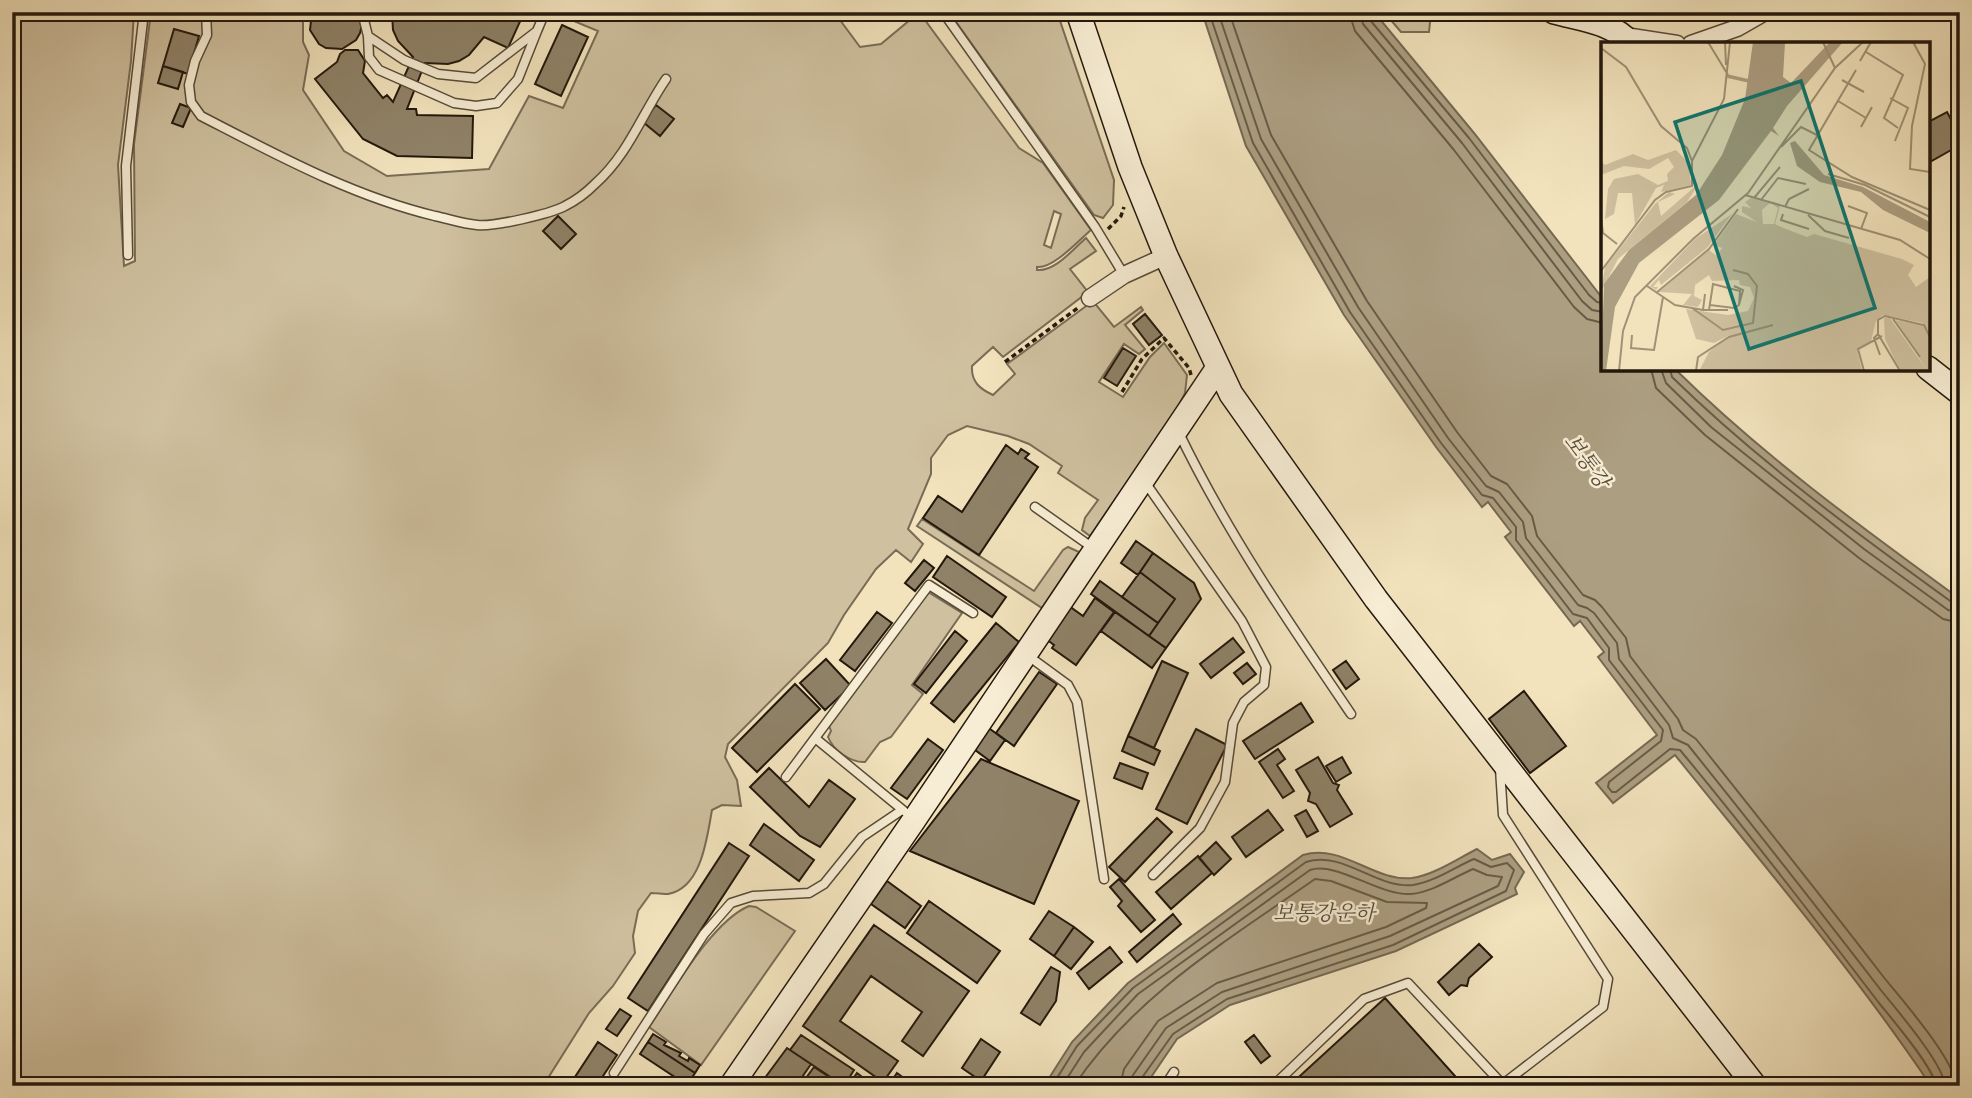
<svg xmlns="http://www.w3.org/2000/svg" width="1972" height="1098" viewBox="0 0 1972 1098" font-family="'IM FELL French Canon','Noto Serif KR',serif">
  <rect width="100%" height="100%" fill="#f2e3bd"/>
  <filter id="stains"><feTurbulence type="fractalNoise" baseFrequency=".00286" numOctaves="4"/><feColorMatrix values="0 0 0 0 .2 0 0 0 0 .09 0 0 0 0 .02 0 0 0 .5 -.17"/></filter>
  <radialGradient id="worn" r=".72"><stop offset=".6" stop-color="#630" stop-opacity="0"/><stop offset="1" stop-color="#630" stop-opacity=".3"/></radialGradient>
  <path fill="#cfc09f" stroke="#796c56" stroke-width="2" fill-rule="evenodd" d="M12 12H134L131 61 118 165 124 266 135 261 134 144 151 12H303V42L309 55 303 90 344 151 387 176 489 169 529 96 563 108 598 31 564 17 566 12H834L860 47 881 44 911 19 906 12H919L1019 148 1043 163 1091 230C1079 240 1053 269 1037 267V270C1055 272 1073 249 1086 238L1096 251 1070 269 1088 292 1003 357 993 347 972 366C971 382 980 389 993 395L1015 374 1007 364 1093 301 1114 327 1141 307 1143 310 1125 325 1145 349 1139 354 1124 344 1099 382 1123 397 1150 357 1164 343 1187 375 1185 393 1176 411 1090 536 1082 530 1085 518 1098 500 1058 473 1062 466 1029 444 1008 436 967 426 948 435 931 458V474L908 529 923 544 911 562 896 550 876 569 844 615 828 643 728 744 725 757 737 780 741 806 722 805 712 810C707 837 702 888 668 894 663 894 656 893 651 893L638 911 633 936 635 953 613 986 589 1013 543 1086H12ZM1054 211 1061 214 1051 248 1044 245Z
    M949 12H1057L1114 180 1113 205 1103 218 1094 215Z
    M1384 12H1431L1429 32H1401Z
    M922 519 1034 591 1063 550 1068 547 1079 552 1042 608 917 526Z
    M928 592 962 613 912 685 923 694 891 737 880 742 865 762C851 763 833 750 828 737L831 731 828 723Z
    M749 906 756 907 795 931 701 1065 649 1027C673 992 711 922 749 906Z"/>
  <path fill="#ac9e81" stroke="#756852" stroke-width="2" d="M1202 12H1374L1474 133 1603 299V369H1675C1762 455 1861 527 1960 599V1086H1931C1853 970 1762 863 1675 755L1613 803 1596 783 1657 735 1598 657 1604 652 1580 621 1574 626 1505 537 1511 532 1488 502 1482 507 1436 447 1344 315 1246 146Z
    M1477 849 1492 860 1510 854 1524 872 1515 888 1517 894 1396 951 1230 1005 1177 1039 1145 1086H1044L1072 1042 1128 983 1303 855C1342 843 1374 882 1412 878 1434 875 1457 859 1477 849Z"/>
  <g fill="none" stroke-linecap="round" stroke-linejoin="round">
    <path stroke="#685b46" stroke-width="2" d="M1209 12 1253 143 1350 312 1441 443 1482 495 1493 498 1516 527V540L1573 614 1587 618 1609 648V660L1663 730 1661 741 1609 782 1608 787 1612 792H1616L1670 749 1680 750C1749 833 1814 918 1879 1003 1892 1019 1934 1068 1936 1086
      M1218 12 1261 139 1358 307 1448 438 1486 486 1499 492 1523 522 1526 538 1578 605 1587 608 1594 613 1617 643 1619 659 1669 725 1673 738 1688 745C1753 826 1817 907 1880 989 1895 1008 1944 1064 1945 1086
      M1229 12 1271 135 1367 301 1457 432 1491 476 1507 484 1532 516 1537 536 1583 595 1595 600 1602 607 1626 638 1630 656 1678 719 1683 730 1696 739C1759 818 1821 896 1882 975 1900 998 1955 1059 1956 1086
      M1349 12 1355 31 1454 150 1574 307 1587 319 1603 323
      M1360 12 1363 24 1462 143 1582 301 1592 310 1603 312
      M1369 12 1370 20 1469 138 1589 295 1597 302 1603 303
      M1651 369 1656 388 1705 435 1859 558 1943 619 1960 623
      M1661 369 1666 383 1711 427 1864 549 1948 610 1960 613
      M1670 369 1672 377C1758 461 1856 533 1953 603L1960 604
      M1052 1086 1077 1046 1133 988 1306 862C1343 850 1376 889 1413 885 1434 882 1455 867 1474 859L1491 867 1507 863 1514 870 1506 891 1393 945 1227 999 1173 1034 1141 1079 1139 1086
      M1062 1086 1084 1052 1138 994 1310 870C1337 861 1379 896 1411 894 1433 892 1454 877 1473 869L1487 875 1502 877 1498 886 1390 936 1222 992 1166 1028 1133 1075 1131 1086
      M1074 1086C1134 996 1228 940 1315 879L1331 881 1387 902 1427 903 1426 908 1386 927 1217 983 1158 1021 1124 1069 1120 1086"/>
  </g>
  <path fill="#8f8268" stroke="#23180c" stroke-width="2" d="M312 12H359L362 25 360 33 356 40 342 49 326 48 319 44 310 30Z
    M392 12H536L522 17 508 48 484 37 469 55 459 61 448 64 425 63 407 109H416L417 115 473 116 472 158 397 156 363 139 315 79 337 62 340 54 345 50H358L365 61 363 73 383 98 387 95 393 102 413 57 398 41 393 30Z
    M562 25 588 37 561 96 535 84Z
    M174 29 199 36 188 74 163 66Z
    M163 66 183 72 178 89 158 83Z
    M180 104 191 108 183 127 172 123Z
    M656 105 674 119 660 136 643 122Z
    M1947 112 1960 136V145L1928 163V122Z
    M558 216 576 234 561 249 543 231Z
    M1145 314 1162 335 1149 345 1133 324Z
    M1123 348 1136 356 1117 386 1104 378Z
    M1006 445 1018 454 1021 449 1029 454 1025 458 1038 467 979 555 923 518 938 496 962 512Z
    M1136 541 1153 553 1138 575 1121 563Z
    M1153 553 1194 583 1201 599 1166 648 1149 636 1175 599 1140 572Z
    M947 556 1006 597 992 617 933 577Z
    M924 560 934 568 915 591 905 583Z
    M1140 572 1175 599 1158 623 1122 597Z
    M1100 581 1158 623 1149 636 1091 594Z
    M1095 598 1114 612 1076 665 1052 648 1054 645 1046 639 1069 606 1083 616Z
    M877 612 892 623 855 671 840 660Z
    M1115 612 1166 648 1152 668 1101 631Z
    M996 623 1019 642 954 722 931 703Z
    M955 631 967 641 926 693 914 684Z
    M1233 638 1244 652 1211 678 1200 664Z
    M826 659 851 686 825 710 800 683Z
    M1162 661 1188 673 1154 748 1128 736Z
    M1346 661 1359 679 1346 689 1333 670Z
    M1247 663 1256 674 1243 684 1234 673Z
    M1039 672 1057 684 1014 746 996 733Z
    M795 684 820 709 757 772 732 748Z
    M1524 691 1566 746 1530 773 1489 719Z
    M1301 703 1313 722 1255 759 1243 741Z
    M986 726 1005 740 990 761 971 747Z
    M1196 729 1227 745 1187 824 1156 809Z
    M1128 736 1160 751 1154 765 1122 751Z
    M928 739 943 750 907 799 891 788Z
    M1278 749 1285 759 1277 765 1294 791 1283 798 1259 762Z
    M1318 757 1333 783 1339 785 1337 790 1352 814 1330 827 1316 804 1308 801 1310 793 1296 770Z
    M1342 757 1351 773 1336 782 1326 766Z
    M981 759 1079 801 1034 904 910 851Z
    M1120 763 1148 773 1142 789 1114 778Z
    M769 768 809 807 829 780 855 799 820 847 800 836 750 787Z
    M1268 810 1283 830 1246 857 1232 837Z
    M1306 810 1318 831 1307 837 1295 816Z
    M1157 818 1172 832 1125 882 1109 867Z
    M764 824 814 860 799 881 750 845Z
    M1216 842 1231 859 1214 875 1199 858Z
    M729 843 749 856 648 1011 628 998Z
    M1198 856 1212 873 1171 909 1156 892Z
    M1119 879 1155 920 1141 932 1118 906 1122 901 1110 887Z
    M887 881 921 906 905 928 871 904Z
    M929 901 1000 951 977 983 907 933Z
    M1049 911 1074 927 1054 956 1030 939Z
    M1173 914 1181 924 1137 962 1129 952Z
    M874 925 969 991 923 1056 902 1041 922 1012 871 976 840 1021 898 1061 883 1082 803 1026Z
    M1074 927 1093 942 1071 969 1054 956Z
    M1479 944 1492 957 1469 978 1467 986 1461 985 1449 995 1438 982Z
    M1110 947 1122 962 1089 989 1077 973Z
    M1051 967 1060 972 1056 1001 1040 1025 1021 1013Z
    M1385 998 1464 1086H1289Z
    M620 1009 631 1016 617 1036 606 1029Z
    M653 1034 666 1042 664 1045 681 1053 679 1056 688 1061 689 1058 700 1065 695 1073 648 1042Z
    M801 1035 854 1070 844 1086 790 1050Z
    M1254 1035 1270 1056 1261 1063 1245 1042Z
    M981 1039 1000 1052 981 1081 962 1068Z
    M598 1042 617 1055 601 1079 604 1081 601 1086H569Z
    M648 1042 695 1073 687 1085 640 1054Z
    M787 1048 811 1064 796 1086H759Z
    M814 1067 843 1086H808L803 1082Z
    M857 1073 874 1086H848Z
    M897 1073 915 1086H888Z"/>
  <g fill="none" stroke-linecap="round" stroke-linejoin="round">
    <defs>
      <path id="lane" d="M206 12 207 35 195 61 189 85 191 102 201 116C277 155 352 196 435 216 449 219 463 224 477 225 494 227 550 214 565 206 575 201 587 192 595 184 628 155 642 114 666 79
        M362 12 368 36 404 60 438 74 476 78 537 31 545 12
        M943 12 1095 227 1124 275
        M368 36 369 57 379 70 454 103 476 106 497 103 518 79 537 31
        M128 255 126 166 144 12
        M1178 431C1226 531 1289 623 1351 714
        M1145 482 1242 621 1266 667 1264 685 1244 702 1233 723 1225 782 1200 828 1153 875
        M1035 507 1093 548
        M1027 655 1068 685 1077 702 1104 879
        M815 738 904 811
        M1500 769 1503 815 1608 979 1603 1007 1503 1084
        M786 777 929 585 973 613
        M614 1073 704 934 731 903 753 896 809 893 824 884 862 837 902 810
        M1165 1086 1174 1072
        M1273 1086 1364 999 1408 983 1504 1086"/>
      <path id="street" d="M1625 36 1677 44
        M1691 44 1737 28 1765 12
        M1090 298 1124 275 1166 256"/>
      <path id="secondary" d="M1078 12 1130 167 1166 256 1231 394 1376 599 1755 1086
        M1554 12C1579 19 1613 22 1631 44
        M1928 368 1960 393
        M731 1086 914 820 1217 369"/>
    </defs>
    <use href="#lane" stroke="#574b38" stroke-width="11"/>
    <use href="#street" stroke="#574b38" stroke-width="19"/>
    <use href="#secondary" stroke="#23180c" stroke-width="26"/>
    <path stroke="#23180c" stroke-width="3.5" stroke-dasharray="5 3.5" stroke-linecap="butt" d="M1108 229 1121 216 1124 207
      M1005 362 1079 307
      M1122 392 1142 359 1164 338 1189 368 1191 375"/>
    <use href="#lane" stroke="#f7edd4" stroke-width="8"/>
    <use href="#street" stroke="#f7edd4" stroke-width="16"/>
    <use href="#secondary" stroke="#f7edd4" stroke-width="23"/>
  </g>
  <g text-anchor="middle" dominant-baseline="central" stroke-width="5" stroke-linejoin="round" paint-order="stroke">
    <g font-size="21" font-style="italic" fill="#5a4e3b" stroke="#f7edd4">
      <text transform="translate(1587 461) rotate(54)">보통강</text>
      <text x="1324" y="913">보통강운하</text>
    </g>
  </g>
  <g transform="translate(1601 42)">
    <rect width="329" height="329" fill="#f2e3bd"/>
    <path d="M75 108 88 121 90 143 60 150 63 143 55 146 34 183 31 151H17L13 172 4 177 7 147 13 137 37 132 57 143 67 139 66 132 73 125 67 116 48 127 23 124 0 133V119L4 123 32 112 47 118ZM98 141 86 160 17 217 0 250 4 225 54 162 68 150 74 152 57 160 60 174ZM150 156 169 161 161 168 162 182H173L177 166 171 162 179 164 174 182 180 185 206 195 213 192 301 217 313 223 307 233 315 245 329 235V292L322 281 282 273 275 279 270 299 256 307 261 329H98L108 310 129 293 113 301 95 297 85 267 127 273 147 269 153 256 149 245 139 243 138 238 111 239 108 233 94 243 93 254 101 258 97 265 82 263 91 252 58 250 108 208 116 214 121 206 113 203 135 172 156 180 141 170V164L150 166 144 160ZM131 172 106 206 60 243 58 238 52 245H57L55 248 49 244 94 197ZM283 276H289L325 327 294 278 323 283 329 297V329H299L284 297Z" fill="#cfc09f"/>
    <path d="M152 0H184L182 35 190 41 229 0H242L186 64 172 86 178 94 170 89 118 158 38 221 14 265 5 329H0L3 242 28 208 95 153 121 113 144 57ZM194 99 223 133 262 145 329 180V191L282 168 260 150 219 140 196 124 189 101Z" fill="#ac9e81"/>
    <path fill="none" stroke="#ac9e81" stroke-width="3.5" d="M126 34 148 39"/>
    <path fill="none" stroke="#9f9276" stroke-width="2" d="M107 0 127 33M124 0 125 23M222 0 234 26M312 0 324 22 311 84 309 127 329 130M0 6 25 25 60 84 86 106 91 119M265 10 302 33 283 76 297 86M259 19 270 0M255 28 208 108 251 135 329 168M241 38 263 50M289 56 307 66 294 99M237 59 265 76M260 85 271 65M180 105 200 85 216 93M227 132 264 143 329 175M144 153 299 198 329 217M153 156 179 125M160 158 177 136 205 142M247 164 266 171 260 187M184 165 188 157 208 147M182 172 180 178 208 187M207 173 224 189 248 196M0 177 2 191 16 202M0 229 54 158 65 150 91 144V119L123 57 129 0M46 244 74 263 91 266 102 268 104 252M133 244 142 248 138 263M55 251 108 207 137 167M91 266 122 288 152 281 156 244 147 232 132 228M102 268H127M108 268 112 242 139 249 138 263 133 266 109 263M292 277 319 315M277 292 273 296 279 313M31 293 30 306 53 308 62 255M18 329 22 289 34 255 92 197 147 151 234 26 262 0M95 329 97 315 128 295 172 283M263 329 257 307 281 294M299 329 277 292V278L284 274 323 283 329 295"/>
    <path fill="#0f766e" fill-opacity="0.15" stroke="#0f766e" stroke-width="3.5" d="M200 39 274 266 148 307 74 80Z"/>
    <rect width="329" height="329" fill="none" stroke="#23180c" stroke-width="3.5"/>
  </g>
  <rect width="1972" height="1098" fill="none" stroke="#f2e3bd" stroke-width="42"/>
  <rect x="14" y="14" width="1944" height="1070" fill="none" stroke="#23180c" stroke-width="3.5"/>
  <rect x="21" y="21" width="1930" height="1056" fill="none" stroke="#23180c" stroke-width="2"/>
  <rect width="100%" height="100%" filter="url(#stains)"/>
  <rect width="100%" height="100%" fill="url(#worn)"/>
</svg>
